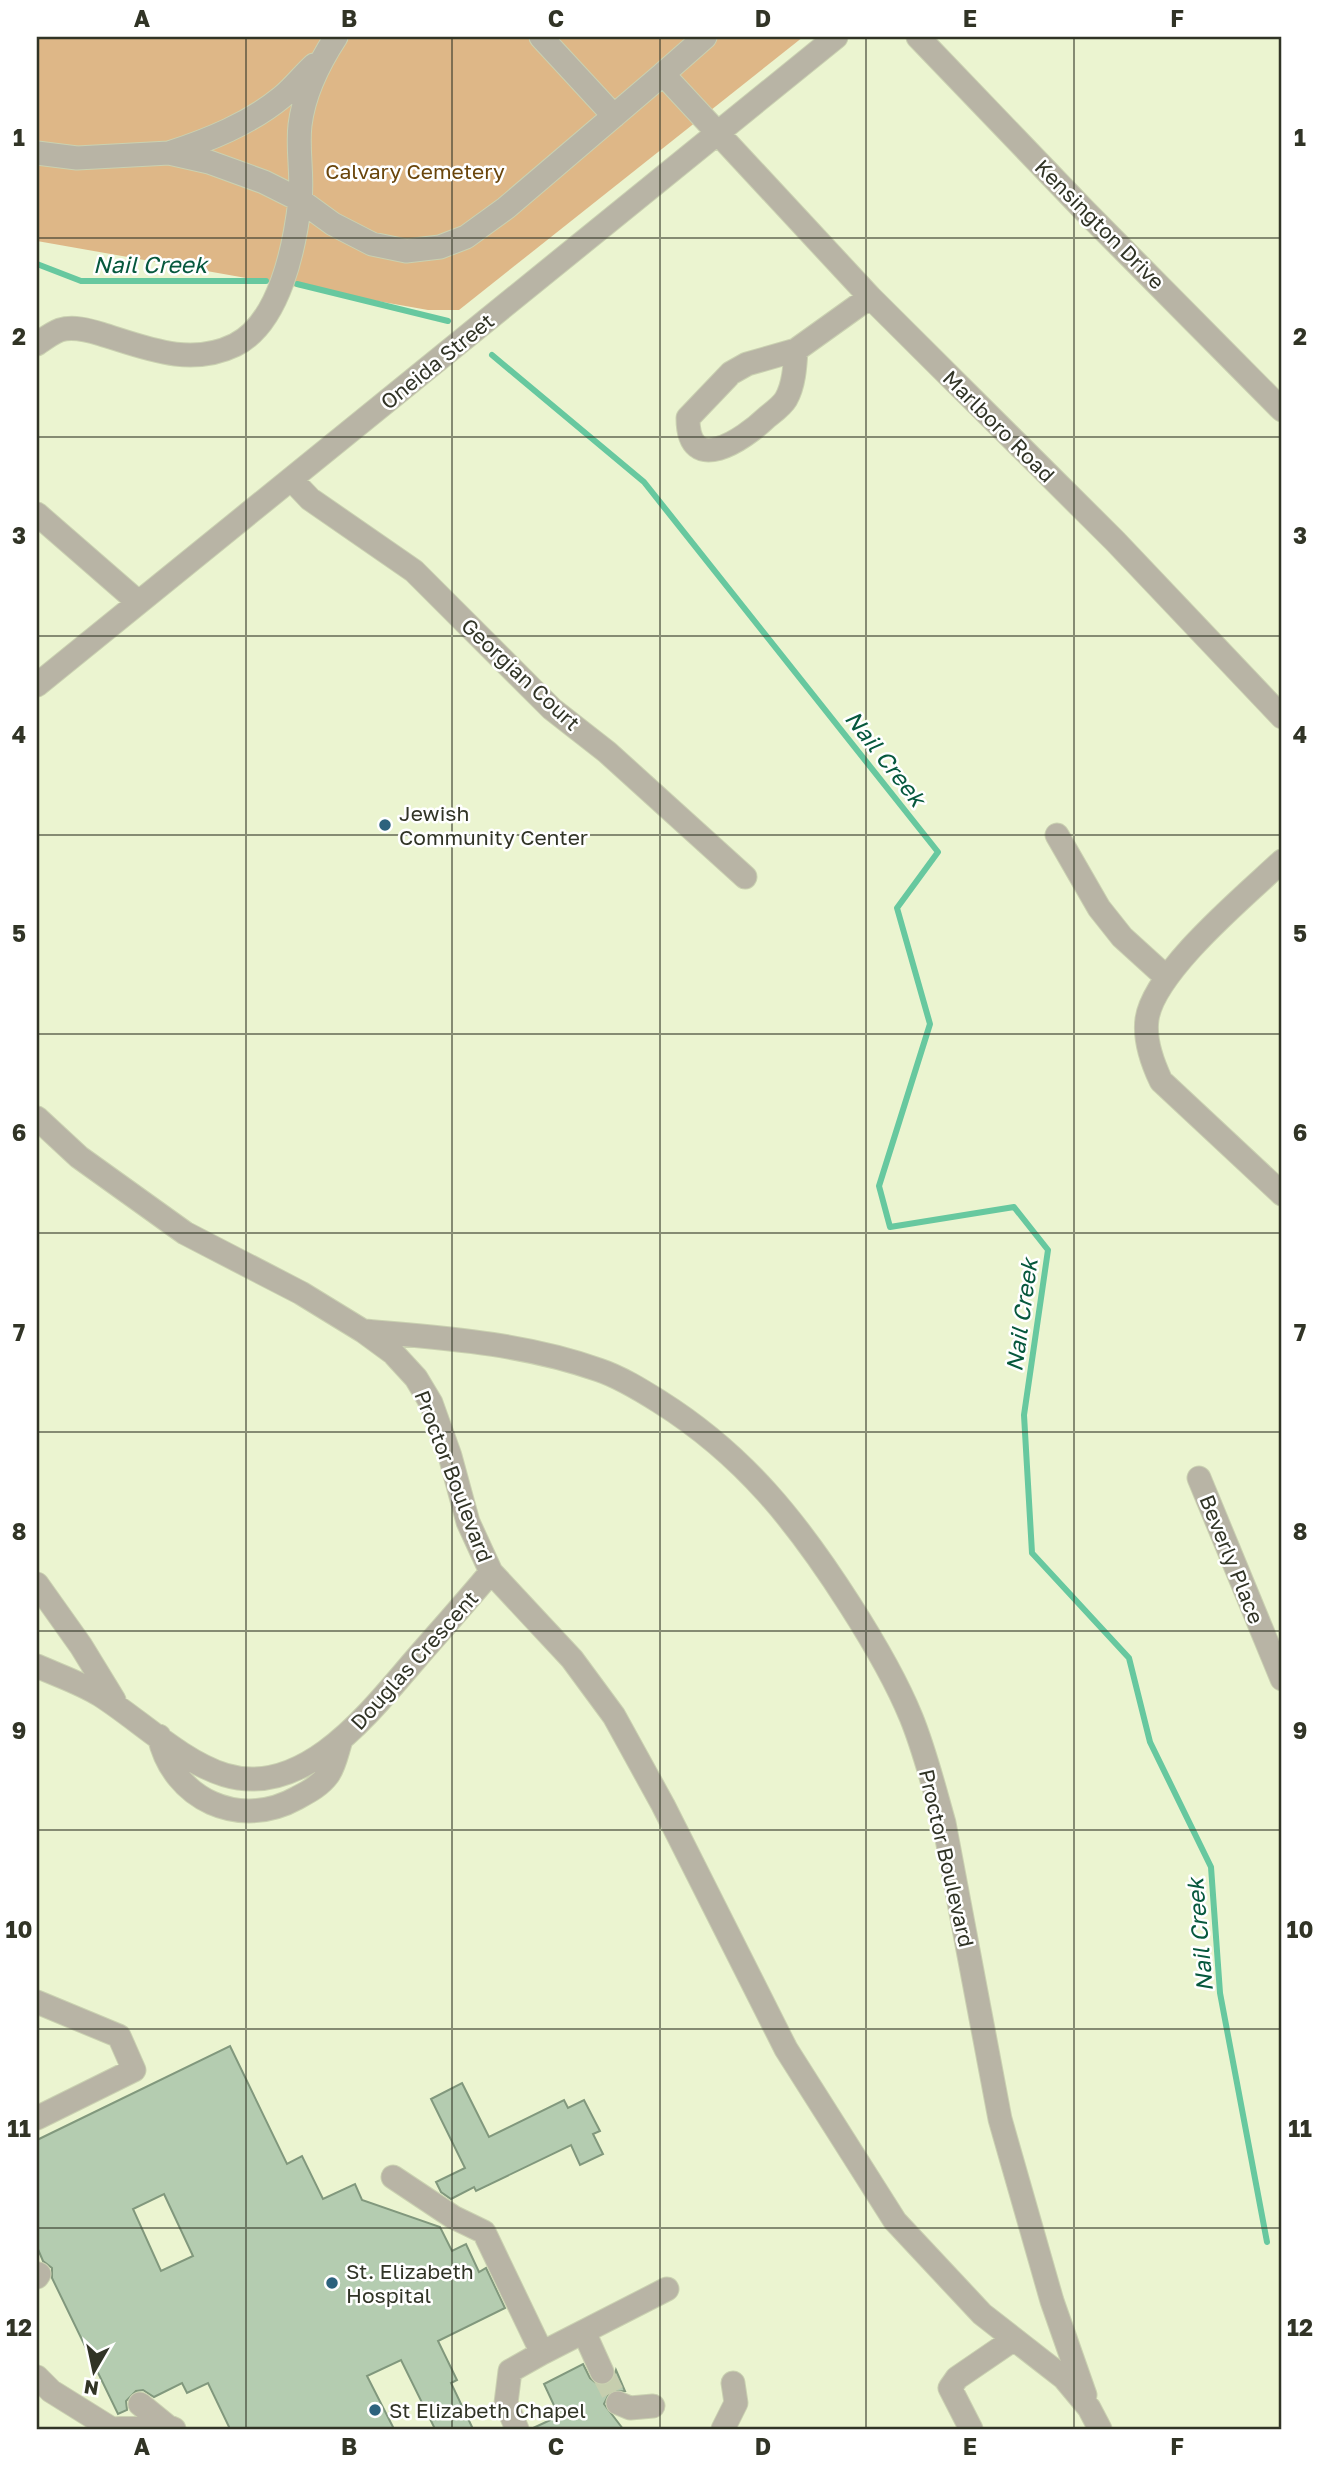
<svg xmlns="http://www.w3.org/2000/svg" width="1319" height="2466" viewBox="0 0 1319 2466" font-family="'Golos Text',sans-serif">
  <rect width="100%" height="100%" fill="#ebf4d0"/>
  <path fill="#deb787" d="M37 37H803L459 310H428L37 241Z"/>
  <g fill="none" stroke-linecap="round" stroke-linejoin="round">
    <path stroke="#67c89f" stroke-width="6" d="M37 264 81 281H266
      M297 284 448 321
      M492 355 644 482 938 852 897 908 930 1024 879 1186 890 1227 1014 1207 1048 1250 1024 1415 1032 1553 1129 1658 1150 1742 1211 1867 1220 1993 1267 2242"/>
  </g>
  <path fill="#b4ccb0" stroke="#81987d" stroke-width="2" fill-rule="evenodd" d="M230 2046 287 2164 302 2156 323 2199 355 2184 362 2200 440 2227 452 2251 466 2244 479 2272 486 2268 505 2308 438 2341 457 2380 451 2383 473 2429H435L401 2360 367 2376 394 2429H230L208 2383 187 2393 182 2383 154 2397 143 2390 136 2391 126 2401 127 2410 118 2414 52 2278V2268L43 2261 37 2247V2140ZM164 2194 193 2256 161 2271 133 2209Z
    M462 2083 489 2137 564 2100 568 2108 584 2100 600 2131 593 2134 603 2154 580 2165 571 2145 476 2191 474 2187 451 2199 441 2192 436 2182 465 2168 431 2099Z
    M583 2364 590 2378 600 2386 613 2381 616 2370 625 2391 610 2392 604 2404 623 2429H531L559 2416 544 2384Z"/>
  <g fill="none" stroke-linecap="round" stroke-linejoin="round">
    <path stroke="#c6ceae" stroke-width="23" stroke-dasharray="23 11" stroke-linecap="butt" d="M602 2372 618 2403"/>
    <defs>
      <path id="minor" d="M541 37 614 116
        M705 37 663 74 870 297 1115 541 1282 717
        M918 37 1084 210 1282 410
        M37 153 77 158 169 153 209 162 264 182 300 200 333 224 372 244 406 251 440 247 466 237 506 208 663 74
        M169 153C209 140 249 124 282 97 294 87 303 75 314 65
        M37 344C44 339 52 333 60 330 73 326 88 330 101 334 146 348 190 367 235 345 280 323 295 245 300 200 303 175 297 150 300 125 304 93 319 63 336 37
        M796 350C795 366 794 385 786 399 782 406 772 413 766 418 744 439 688 478 688 418L731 373 747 364 796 350 870 297
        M291 479 310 499 414 571 552 709 607 752 745 877
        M37 514 138 602
        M37 685 836 37
        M1057 835 1099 908 1122 937 1166 977
        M1282 861C1246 895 1154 971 1147 1019 1144 1040 1152 1062 1161 1081L1282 1194
        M37 1118 79 1157 185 1233 301 1293 363 1331 393 1353 416 1378 431 1403 450 1456 468 1522 491 1572 572 1659 614 1716 663 1805 786 2049 895 2221 982 2314 1064 2378 1089 2408 1100 2429
        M364 1331C443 1338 523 1343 599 1370 620 1377 641 1390 660 1402 744 1455 797 1522 850 1605 873 1641 895 1678 911 1717 925 1751 934 1788 944 1823L1000 2119 1052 2301 1085 2395
        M1199 1478 1282 1679
        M37 1584 81 1646 114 1700
        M37 1666C57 1675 81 1683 100 1695 138 1719 182 1762 225 1775 304 1799 370 1712 414 1661 440 1631 466 1602 491 1572
        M159 1736C173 1800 240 1830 297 1798 308 1792 320 1786 328 1775 335 1765 337 1752 341 1740
        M37 2002 119 2036 134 2070 37 2118
        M393 2177 453 2217 484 2232 542 2353 510 2371 506 2403 517 2429
        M37 2277 39 2274
        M584 2332 602 2372
        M542 2353 667 2289
        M37 2377 51 2391 112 2429 167 2426 174 2429
        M618 2403 630 2408 653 2406
        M140 2404 167 2426
        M723 2429 736 2403 733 2383
        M971 2429 950 2388 957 2378 1014 2339"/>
    </defs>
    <use href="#minor" stroke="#cad1b1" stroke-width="25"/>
    <use href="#minor" stroke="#b8b4a5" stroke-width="23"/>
  </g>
  <path fill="none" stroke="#313426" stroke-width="2" stroke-opacity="0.55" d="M246 37V2429M452 37V2429M660 37V2429M866 37V2429M1074 37V2429M37 238H1282M37 437H1282M37 636H1282M37 835H1282M37 1034H1282M37 1233H1282M37 1432H1282M37 1631H1282M37 1830H1282M37 2029H1282M37 2228H1282"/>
  <g fill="#2c627d" stroke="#fff" stroke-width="2.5">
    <circle cx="385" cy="825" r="7"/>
    <circle cx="332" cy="2283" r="7"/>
    <circle cx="375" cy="2410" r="7"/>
  </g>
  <g text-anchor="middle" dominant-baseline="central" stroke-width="5" stroke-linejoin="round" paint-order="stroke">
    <g font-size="21" fill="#6a450b" stroke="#fff">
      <text x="415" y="171">Calvary Cemetery</text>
    </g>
    <g font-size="21" fill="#313426" stroke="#fff">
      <text transform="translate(1100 224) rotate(45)">Kensington Drive</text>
      <text transform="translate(437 361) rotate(-39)">Oneida Street</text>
      <text transform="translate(999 426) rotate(45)">Marlboro Road</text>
      <text transform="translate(521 674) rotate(43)">Georgian Court</text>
      <text transform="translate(454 1476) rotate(69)">Proctor Boulevard</text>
      <text transform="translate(1232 1559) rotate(68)">Beverly Place</text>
      <text transform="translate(414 1660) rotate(-48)">Douglas Crescent</text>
      <text transform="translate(947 1858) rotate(77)">Proctor Boulevard</text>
    </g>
    <g font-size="21" fill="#313426" stroke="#fff" text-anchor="start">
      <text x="399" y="813">Jewish<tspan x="399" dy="24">Community Center</tspan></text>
      <text x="346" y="2271">St. Elizabeth<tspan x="346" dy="24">Hospital</tspan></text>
      <text x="389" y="2410">St Elizabeth Chapel</text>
    </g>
    <g font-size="23" font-style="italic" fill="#06583d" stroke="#fff">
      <text x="150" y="264">Nail Creek</text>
      <text transform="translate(886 758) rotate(52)">Nail Creek</text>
      <text transform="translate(1021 1315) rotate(-82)">Nail Creek</text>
      <text transform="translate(1199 1935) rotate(-95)">Nail Creek</text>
    </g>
  </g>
  <rect width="1319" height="2466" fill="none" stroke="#ffffff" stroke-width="77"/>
  <g transform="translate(94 2371) rotate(189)" stroke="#ffffff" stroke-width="5" paint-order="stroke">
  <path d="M0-5L12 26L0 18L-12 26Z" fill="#313426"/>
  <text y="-10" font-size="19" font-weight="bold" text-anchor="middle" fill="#313426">N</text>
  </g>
  <rect x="38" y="38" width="1242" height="2390" fill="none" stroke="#313426" stroke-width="2.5"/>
  <g font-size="23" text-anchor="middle" font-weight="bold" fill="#313426">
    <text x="142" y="27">A</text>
    <text x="349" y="27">B</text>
    <text x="556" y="27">C</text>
    <text x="763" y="27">D</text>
    <text x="970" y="27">E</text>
    <text x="1177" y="27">F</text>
    <text x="19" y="146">1</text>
    <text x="1300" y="146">1</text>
    <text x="19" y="345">2</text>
    <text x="1300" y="345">2</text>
    <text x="19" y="544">3</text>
    <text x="1300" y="544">3</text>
    <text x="19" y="743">4</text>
    <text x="1300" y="743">4</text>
    <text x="19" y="942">5</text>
    <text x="1300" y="942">5</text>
    <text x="19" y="1141">6</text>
    <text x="1300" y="1141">6</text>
    <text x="19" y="1341">7</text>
    <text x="1300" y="1341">7</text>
    <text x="19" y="1540">8</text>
    <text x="1300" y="1540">8</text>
    <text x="19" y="1739">9</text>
    <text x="1300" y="1739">9</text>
    <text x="19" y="1938">10</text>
    <text x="1300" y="1938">10</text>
    <text x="19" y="2137">11</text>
    <text x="1300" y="2137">11</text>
    <text x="19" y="2336">12</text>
    <text x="1300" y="2336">12</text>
    <text x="142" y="2455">A</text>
    <text x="349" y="2455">B</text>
    <text x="556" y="2455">C</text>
    <text x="763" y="2455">D</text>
    <text x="970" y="2455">E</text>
    <text x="1177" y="2455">F</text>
  </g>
</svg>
